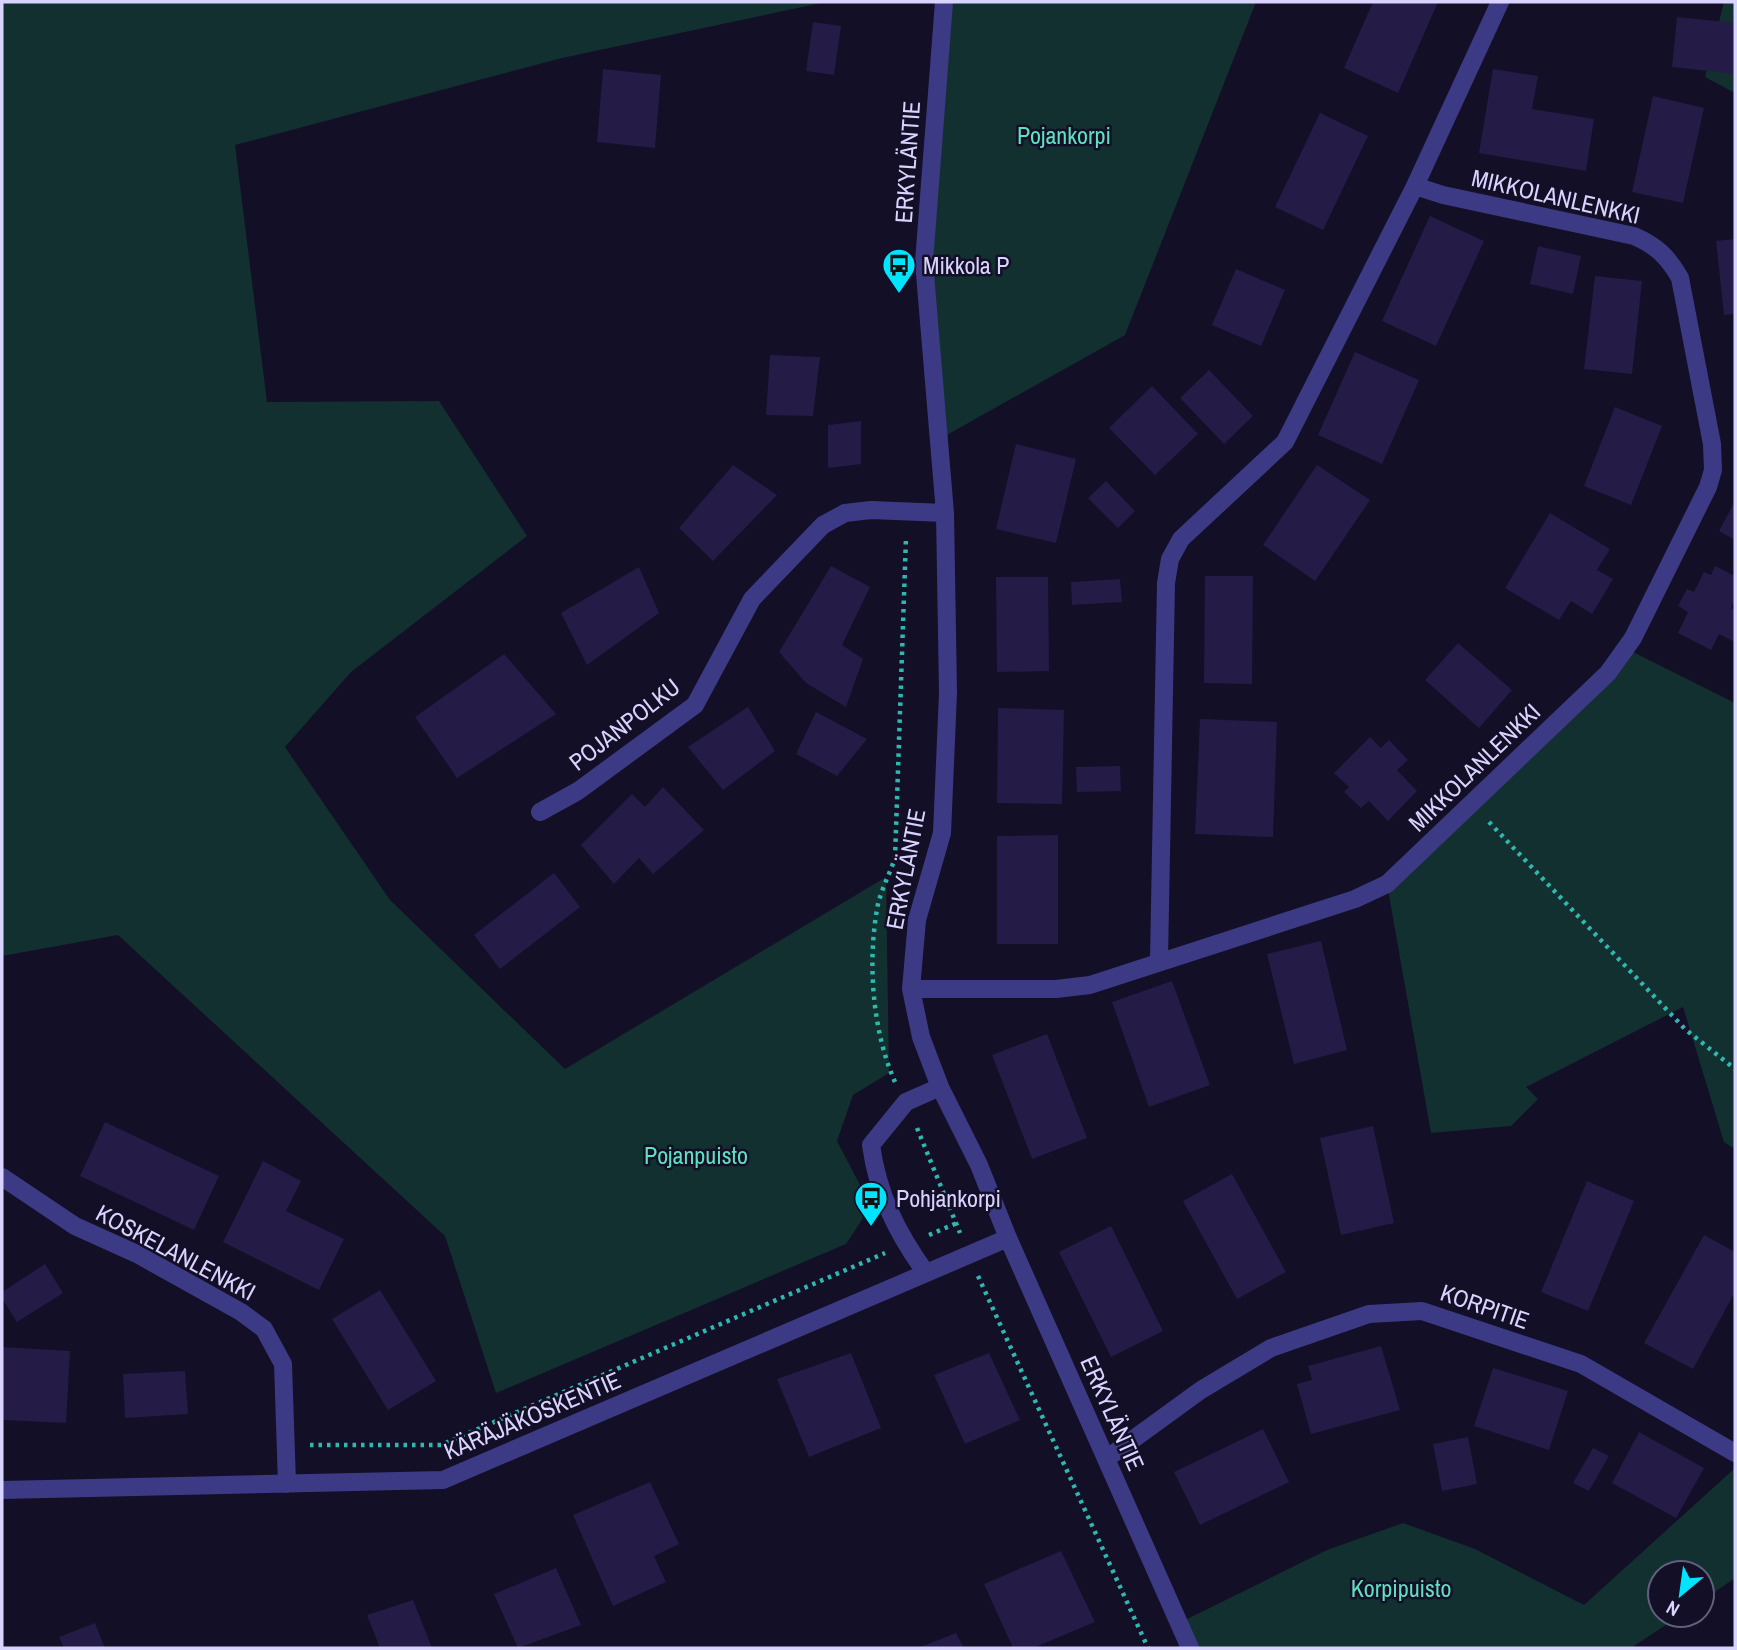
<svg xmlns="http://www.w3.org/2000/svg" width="1737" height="1650" viewBox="0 0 1737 1650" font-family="'Archivo Narrow',sans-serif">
  <rect width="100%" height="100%" fill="#130f26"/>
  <path fill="#12302f" d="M2 2H826L562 58 235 145 267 402 439 401 527 536 351 672 285 747 390 900 565 1069 886 877 889 1073 853 1095 837 1141 871 1206 846 1244 496 1393 445 1236 118 935 2 956Z
    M942 2H1256L1125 335 938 440 925 244Z
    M1724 2H1735V93L1705 77Z
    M1625 648 1735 703V1149L1724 1142 1683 1007 1526 1087 1538 1099 1511 1126 1431 1133 1387 884Z
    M1735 1468V1578L1702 1601V1573H1660V1615H1681L1631 1648H1192L1179 1623 1327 1550 1403 1523 1475 1549 1584 1605Z"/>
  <path fill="#241b47" d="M1373 2H1438L1398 93 1344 68Z
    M1677 17 1735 23V74L1672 67Z
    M813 22 841 26 834 75 806 71Z
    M603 69 661 75 655 148 597 142Z
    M1493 69 1538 76 1532 109 1594 119 1586 171 1479 153Z
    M1653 96 1704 108 1683 203 1632 192Z
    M1320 113 1368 136 1323 230 1275 207Z
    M1430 216 1484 241 1436 346 1382 321Z
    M1735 239V314L1724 315 1716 241Z
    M1538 246 1581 256 1573 294 1530 284Z
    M1236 269 1285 290 1261 346 1212 325Z
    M1595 276 1642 281 1632 374 1584 369Z
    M1355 352 1419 380 1382 464 1318 435Z
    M770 355 820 357 813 416 766 415Z
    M1209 370 1253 416 1224 444 1180 398Z
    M1152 386 1198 434 1155 475 1109 428Z
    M1615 407 1662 426 1631 505 1584 486Z
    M861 421V464L828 468V425Z
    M1016 444 1076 459 1056 543 996 529Z
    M733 465 777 495 713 561 679 528Z
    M1317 465 1370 500 1315 581 1263 545Z
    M1106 481 1135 511 1118 528 1088 498Z
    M1735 501V540L1719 531Z
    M1550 513 1610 549 1597 570 1613 579 1592 614 1571 601 1559 620 1505 588Z
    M831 566 870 587 842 645 863 659 846 707 806 683 779 652Z
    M1715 566 1735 576V599L1731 608 1735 610V642L1719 634 1711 650 1678 633 1688 612 1678 606 1687 589 1694 592 1704 572 1711 575Z
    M639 567 659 613 587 665 561 613Z
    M1205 576H1253L1252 684 1204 683Z
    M996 577H1048L1049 671 997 672Z
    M1120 579 1122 602 1072 605 1071 582Z
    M1458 643 1512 690 1479 728 1425 680Z
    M504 654 556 714 457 778 415 717Z
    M748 707 775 751 723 790 688 747Z
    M998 708 1064 710 1062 804 997 803Z
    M816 712 867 739 837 776 796 754Z
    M1200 719 1277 722 1273 837 1195 834Z
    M1370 737 1381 748 1389 740 1408 760 1397 770 1417 791 1388 821 1369 801 1361 808 1344 792 1349 787 1334 773Z
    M1120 766 1121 791 1077 792 1076 767Z
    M663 787 704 830 653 874 639 858 614 884 581 845 632 794 645 807Z
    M1058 835V944H997V836Z
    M554 873 580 907 500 969 474 935Z
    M1321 941 1347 1050 1294 1064 1267 954Z
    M1172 981 1210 1085 1149 1107 1112 1002Z
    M1047 1034 1087 1138 1032 1159 992 1055Z
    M105 1122 219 1176 194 1230 80 1176Z
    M1373 1126 1394 1223 1341 1235 1320 1138Z
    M263 1161 301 1181 286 1211 344 1239 319 1290 223 1242Z
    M1232 1174 1286 1272 1237 1299 1183 1201Z
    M1587 1181 1634 1201 1588 1311 1541 1292Z
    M1111 1226 1163 1331 1111 1357 1059 1252Z
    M1704 1235 1735 1252V1292L1693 1369 1644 1343Z
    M45 1264 63 1293 17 1322 2 1298V1292Z
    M380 1290 436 1381 388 1410 332 1319Z
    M1381 1346 1400 1410 1311 1434 1297 1384 1312 1380 1308 1366Z
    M2 1347 70 1351 66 1423 2 1420Z
    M851 1353 881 1428 809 1457 777 1379Z
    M989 1353 1020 1420 965 1444 934 1375Z
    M1493 1368 1568 1391 1549 1450 1474 1426Z
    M185 1371 188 1414 125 1418 123 1374Z
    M1263 1429 1289 1482 1200 1525 1174 1472Z
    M1639 1432 1704 1468 1676 1518 1612 1483Z
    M1468 1437 1477 1484 1442 1491 1433 1444Z
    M1593 1448 1609 1456 1589 1491 1573 1483Z
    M650 1482 679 1544 654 1556 666 1582 613 1606 573 1515Z
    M1061 1551 1095 1622 1033 1648H1013L984 1584Z
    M556 1568 581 1625 518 1648 494 1594Z
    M413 1600 432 1648H380L367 1615Z
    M95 1623 105 1648H64L59 1637Z
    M956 1633 964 1648H918Z"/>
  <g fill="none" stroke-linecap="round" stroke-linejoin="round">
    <path stroke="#2fb8b0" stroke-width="4.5" stroke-dasharray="3.5 5" stroke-linecap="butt" d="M1489 822 1685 1029 1735 1069
      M895 1082C872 1030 867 960 878 904 882 888 890 873 895 858L906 537
      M917 1128 960 1233
      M929 1235 957 1223
      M978 1276 1148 1648
      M310 1445H441L885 1253"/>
    <path stroke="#3d3a85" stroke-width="18" d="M944 2 924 262 945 513 948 693 942 833 917 920 911 989 921 1037 940 1087 979 1165 1008 1238 1190 1648
      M1415 186 1500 2
      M540 812 578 791 695 705 752 599 823 525 845 513 871 510 945 513
      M911 989H1056L1090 985 1355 899 1387 884 1608 673 1633 638 1708 487 1713 470 1712 444 1680 278C1668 257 1657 246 1634 236L1443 195 1415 186 1285 442 1181 539 1170 559 1166 583 1159 960
      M2 1177 75 1226 137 1254 241 1312 264 1329 283 1364 287 1484
      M926 1273C897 1233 878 1195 871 1145L906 1102 940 1087
      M1106 1459 1201 1390 1271 1348 1369 1314 1422 1311 1581 1364 1735 1453
      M2 1490 443 1480 1008 1238"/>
  </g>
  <defs>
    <symbol id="bus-pin" viewBox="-11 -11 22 30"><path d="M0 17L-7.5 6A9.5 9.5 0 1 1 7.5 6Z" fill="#00e5ff" stroke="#130f26"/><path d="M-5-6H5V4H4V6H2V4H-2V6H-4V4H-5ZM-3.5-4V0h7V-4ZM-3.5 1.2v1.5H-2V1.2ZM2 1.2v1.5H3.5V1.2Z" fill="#111"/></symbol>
  </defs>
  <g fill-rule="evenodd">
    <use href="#bus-pin" x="880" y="246" width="38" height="52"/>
    <use href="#bus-pin" x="852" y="1179" width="38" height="52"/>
  </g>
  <g text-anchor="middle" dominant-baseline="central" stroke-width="5" stroke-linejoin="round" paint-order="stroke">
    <g font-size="24" fill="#5fe0c0" stroke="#130f26">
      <text x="1064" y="135">Pojankorpi</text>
      <text x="696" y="1155">Pojanpuisto</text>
      <text x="1401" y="1588">Korpipuisto</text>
    </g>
    <g font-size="24" fill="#d9d4ff" stroke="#130f26">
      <text transform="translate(907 162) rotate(-86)">ERKYLÄNTIE</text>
      <text transform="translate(1556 196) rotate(13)">MIKKOLANLENKKI</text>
      <text transform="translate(624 724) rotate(-38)">POJANPOLKU</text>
      <text transform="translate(1474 767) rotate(-44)">MIKKOLANLENKKI</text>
      <text transform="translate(905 869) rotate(-79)">ERKYLÄNTIE</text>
      <text transform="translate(176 1252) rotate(28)">KOSKELANLENKKI</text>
      <text transform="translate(1485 1306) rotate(19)">KORPITIE</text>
      <text transform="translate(1113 1413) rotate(66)">ERKYLÄNTIE</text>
      <text transform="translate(532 1415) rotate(-23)">KÄRÄJÄKOSKENTIE</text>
    </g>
    <g font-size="24" fill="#d9d4ff" stroke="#130f26" text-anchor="start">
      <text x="923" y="265">Mikkola P</text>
      <text x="896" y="1198">Pohjankorpi</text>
    </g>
  </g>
  <rect width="1737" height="1650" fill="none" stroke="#d9d4ff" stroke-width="7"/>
  <g transform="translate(1681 1594) rotate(209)"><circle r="33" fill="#130f26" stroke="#625e7d" stroke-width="2"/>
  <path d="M0-5L12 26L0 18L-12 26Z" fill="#00e5ff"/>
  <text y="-10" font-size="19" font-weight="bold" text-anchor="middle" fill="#d9d4ff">N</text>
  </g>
</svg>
